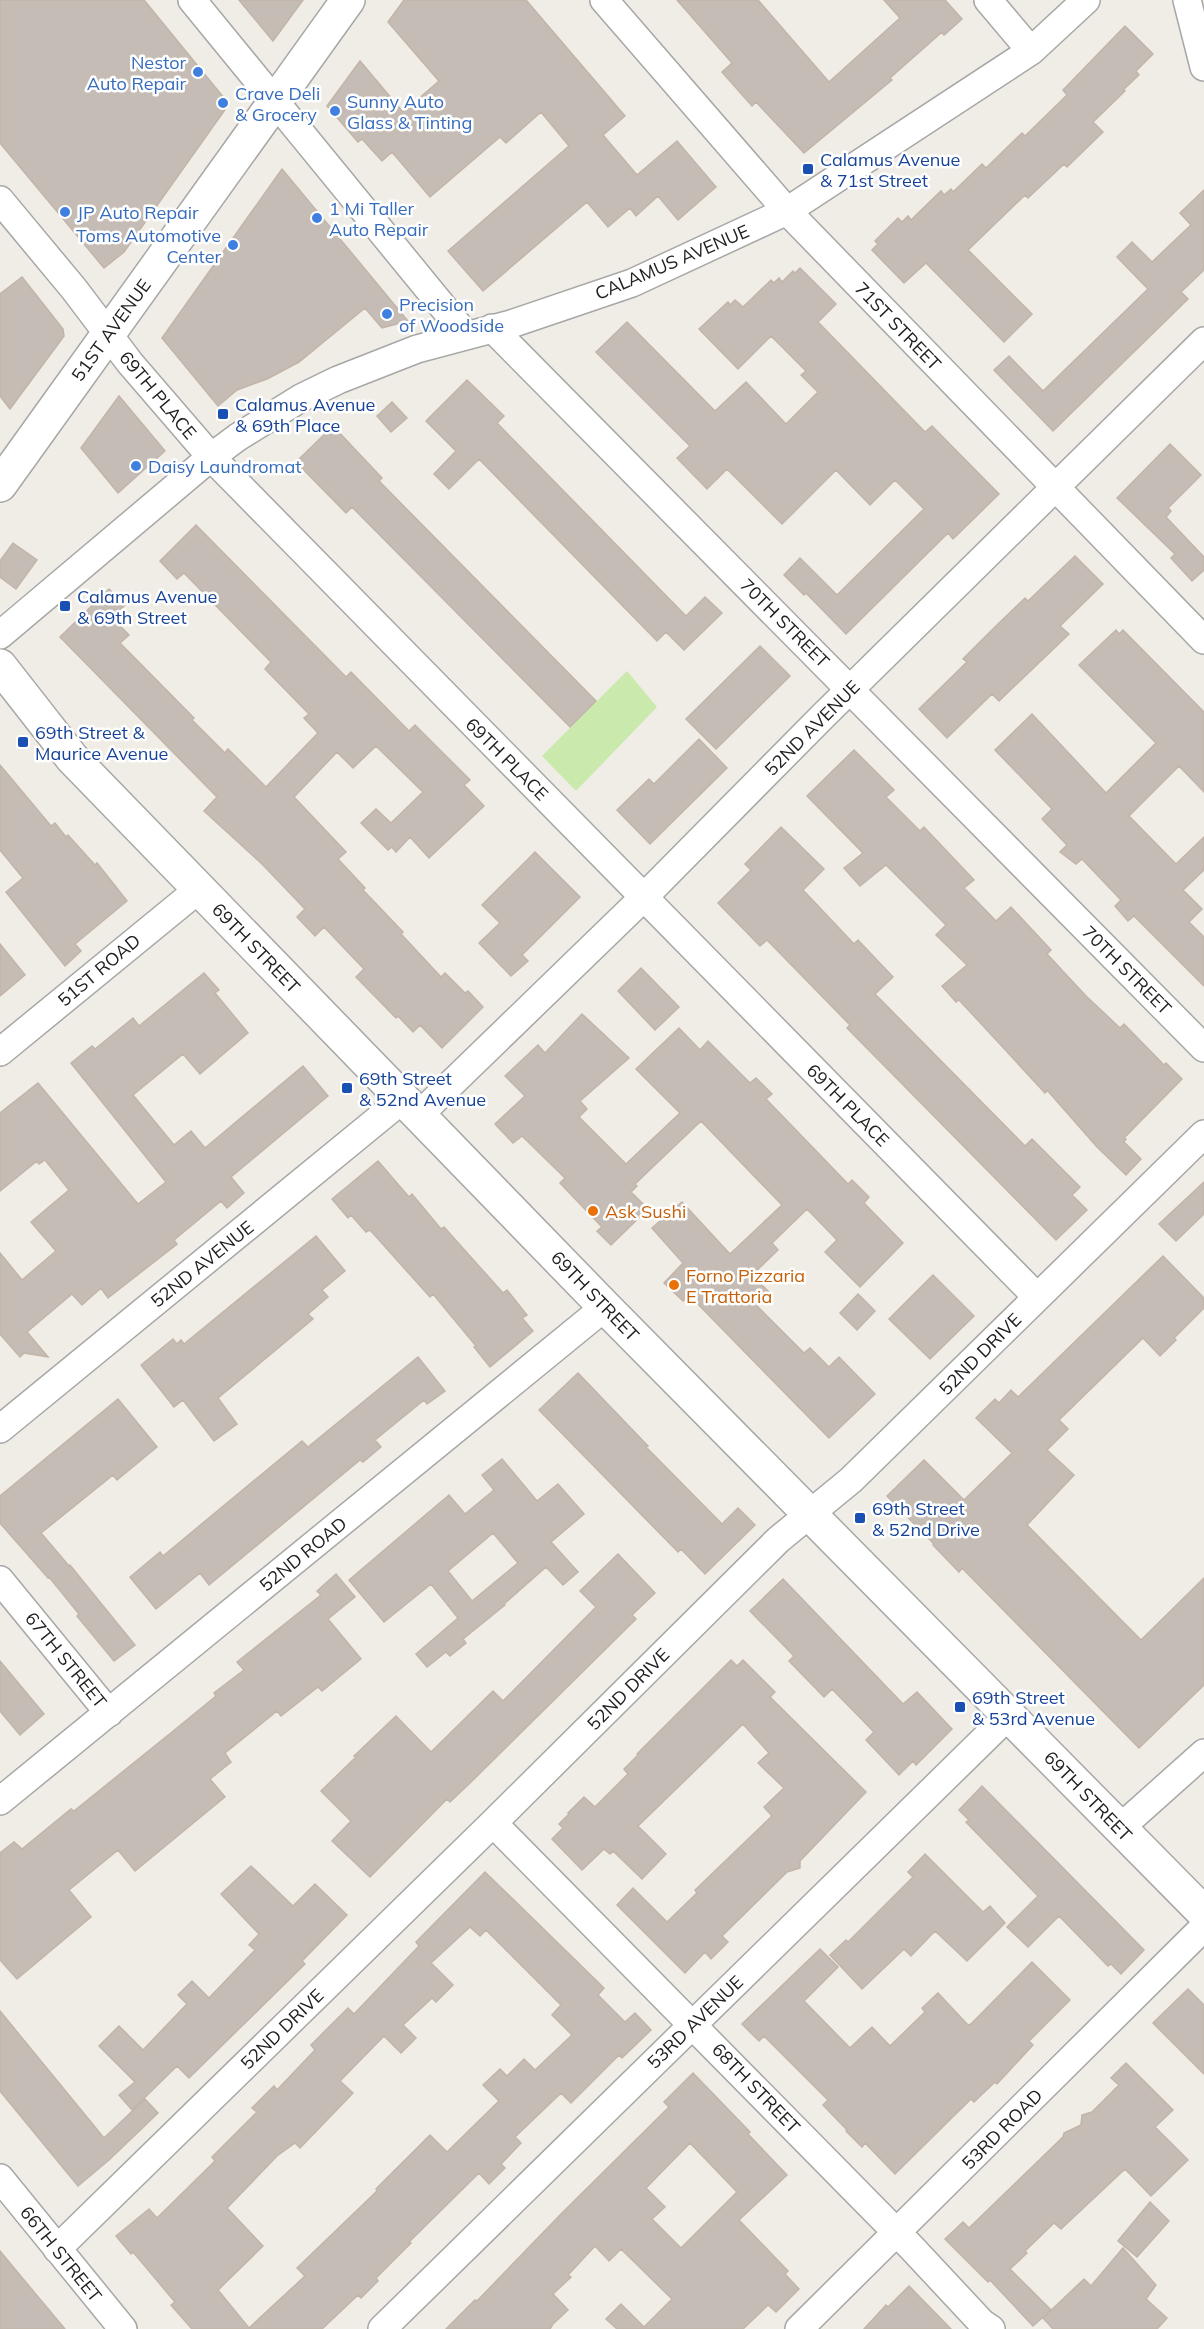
<svg xmlns="http://www.w3.org/2000/svg" width="1204" height="2329" viewBox="0 0 1204 2329" font-family="Mulish,sans-serif">
  <rect width="100%" height="100%" fill="#f0ede6"/>
  <path fill="#caeaad" d="M627 671 657 707 576 791 542 756Z"/>
  <path fill="#c5bdb5" stroke="#c2b4a8" stroke-width="1.5" fill-rule="evenodd" d="M0 0H144L229 104 124 252 104 268 0 143Z
    M239 0H303L273 41Z
    M404 0H526L625 116 603 135 637 175 677 141 716 187 678 220 658 196 636 216 630 208 608 227 587 202 483 291 448 251 569 146 541 112 506 143 500 137 430 197 392 152 382 161 362 139 358 142 327 106 360 61 403 112 439 81 388 22Z
    M677 0H758L829 82 900 18 884 0H945L962 19 944 35 942 32 890 78 892 80 804 153 756 102 752 106 722 72 732 63Z
    M1125 26 1153 54 1136 71 1139 75 1123 90 1125 91 1093 122 1103 132 1067 167 1064 164 1028 198 1025 195 968 250 1032 314 1004 342 926 263 904 283 872 250 878 244 875 241 898 218 902 222 908 216 911 220 941 191 944 195 951 189 953 192 982 164 986 168 1022 133 1025 136 1067 95 1063 90Z
    M282 169 408 321 382 328 365 308 299 362 267 379 237 390 218 406 162 338Z
    M1204 190V270L1181 292 1188 299 1053 431 994 370 1009 356 1043 391 1148 289 1117 257 1132 242 1152 262 1191 225 1180 213Z
    M800 268 836 304 818 322 925 432 932 426 999 494 953 539 948 533 846 634 806 593 804 595 784 575 800 558 837 595 924 509 895 480 870 505 836 470 782 524 727 469 707 489 677 458 690 446 596 352 627 322 715 411 746 382 786 424 818 392 801 375 806 371 771 336 738 369 699 329 728 302 730 305 735 300 743 307 771 280 774 283 779 278 782 282 793 271 795 273Z
    M22 277 63 329 64 336 10 409 0 396V294Z
    M467 380 504 416 497 423 686 616 705 597 722 613 684 650 666 632 657 641 479 459 449 489 434 474 456 451 426 421Z
    M119 396 165 451 118 493 81 448Z
    M392 402 407 418 391 432 377 416Z
    M333 426 382 478 379 481 596 701 570 727 352 507 346 513 296 462Z
    M1170 444 1201 475 1168 508 1171 511 1166 517 1204 557V570L1192 581 1171 558 1175 554 1117 498Z
    M196 525 346 677 351 672 409 731 415 725 470 780 464 785 484 806 429 858 410 837 396 852 392 847 388 850 361 823 376 809 391 823 423 792 376 746 353 768 337 752 294 797 346 852 338 859 365 888 363 890 403 932 401 934 441 977 445 973 465 993 468 991 483 1007 442 1048 420 1025 413 1032 398 1016 396 1018 356 977 364 969 324 927 315 936 297 917 305 909 262 864 204 811 217 797 60 637 109 589 125 605 112 618 129 635 120 643 194 718 192 720 225 753 228 749 266 787 318 733 304 718 309 714 265 669 271 662 184 573 177 579 160 561Z
    M13 543 37 560 16 589 0 577V561Z
    M1075 556 1103 584 1060 626 1069 634 999 701 992 694 947 738 919 709 967 662 963 659 998 624 1025 598 1028 601Z
    M1116 630 1119 634 1123 630 1204 712V792L1179 766 1129 816 1176 864 1204 837V870L1183 890 1202 909 1189 922 1204 937V986L1134 916 1128 921 1115 906 1121 900 1082 859 1076 864 1060 852 1067 845 1042 819 1052 809 995 750 1032 714 1106 793 1156 743 1079 665Z
    M760 646 790 676 716 749 686 719Z
    M699 739 727 768 650 844 617 810 649 779 654 784Z
    M854 750 894 790 886 797 920 831 924 827 974 880 964 888 996 921 1011 907 1051 950 1047 954 1086 996 1120 1028 1124 1024 1164 1065 1166 1063 1182 1079 1124 1138 1126 1139 1124 1142 1141 1159 1126 1175 1097 1147 1047 1090 1045 1093 973 1015 959 1000 956 1002 942 986 967 965 936 935 946 925 886 865 860 886 844 868 863 853 807 796Z
    M0 765 51 826 55 823 66 837 68 835 95 865 97 863 127 901 75 944 81 951 65 966 6 892 23 878 0 850Z
    M781 827 824 869 803 890 854 944 858 940 893 977 875 994 1025 1146 1032 1139 1080 1187 1072 1195 1087 1210 1056 1240 847 1028 850 1025 767 940 760 946 718 903 751 870 745 864Z
    M535 852 580 897 522 955 528 961 511 976 479 943 500 923 482 905Z
    M0 944 25 975 0 996Z
    M641 968 679 1007 655 1030 618 991Z
    M204 973 219 990 215 993 248 1033 200 1074 183 1054 133 1095 174 1145 191 1131 205 1148 303 1066 328 1096 231 1177 244 1193 227 1208 221 1201 174 1240 177 1244 108 1298 101 1288 82 1305 72 1294 27 1332 48 1357 24 1353 20 1357 0 1334V1253L22 1280 56 1251 31 1222 69 1190 45 1160 39 1164 37 1161 0 1191V1113L38 1083 138 1204 166 1182 71 1063 92 1046 95 1049 133 1018 139 1026Z
    M582 1014 629 1058 580 1101 587 1109 579 1117 626 1164 680 1113 636 1069 679 1028 700 1050 708 1041 750 1083 756 1078 772 1094 766 1099 848 1184 852 1180 869 1197 864 1203 903 1243 860 1287 825 1252 837 1240 807 1209 772 1243 778 1250 752 1275 770 1293 757 1306 804 1353 810 1348 829 1367 839 1357 875 1394 829 1438 689 1295 683 1301 664 1283 683 1263 652 1228 682 1202 730 1254 782 1205 701 1121 635 1184 637 1186 631 1192 648 1209 611 1245 597 1231 602 1227 560 1183 565 1178 522 1136 513 1143 495 1124 525 1096 505 1076 538 1045 545 1053Z
    M378 1161 409 1197 412 1194 441 1229 444 1227 503 1293 507 1290 527 1315 522 1318 533 1331 490 1367 474 1347 476 1346 433 1294 430 1297 370 1230 366 1232 351 1215 348 1218 332 1199Z
    M1204 1182V1214L1176 1241 1159 1224Z
    M316 1236 345 1271 322 1290 328 1297 308 1314 313 1319 218 1398 237 1424 214 1441 183 1400 174 1407 141 1365 173 1339 177 1344 181 1340 184 1344Z
    M1163 1256 1204 1298V1308L1174 1338 1176 1340 1160 1356 1143 1338 1059 1420 1068 1429 1047 1450 1074 1475 1027 1525 1141 1640 1204 1578V1685L1139 1748 962 1568 959 1572 933 1545 934 1544 887 1496 924 1460 964 1500 1012 1453 976 1418 995 1399 999 1403 1011 1390 1018 1397Z
    M933 1275 974 1316 930 1359 889 1319Z
    M858 1294 875 1311 857 1330 840 1313Z
    M418 1357 445 1391 427 1404 424 1400 375 1440 381 1447 363 1462 360 1460 209 1585 200 1573 156 1609 130 1577 160 1552 163 1556 302 1441 308 1447Z
    M578 1373 648 1446 646 1447 722 1524 738 1508 755 1525 705 1574 681 1549 678 1552 539 1410Z
    M118 1399 157 1447 117 1480 113 1475 41 1533 69 1566 70 1565 135 1645 114 1661 77 1616 79 1614 49 1577 48 1578 0 1523V1496Z
    M502 1459 537 1501 558 1484 584 1514 551 1542 578 1572 563 1585 546 1567 504 1604 505 1605 463 1639 466 1643 450 1656 446 1652 427 1667 416 1654 458 1618 431 1584 384 1622 349 1580 449 1495 465 1514 494 1490 482 1475ZM493 1533 518 1563 472 1601 448 1571Z
    M618 1554 655 1593 632 1615 636 1619 470 1783 450 1802 447 1799 370 1877 332 1841 351 1821 321 1791 356 1757 354 1756 396 1716 431 1752 493 1691 503 1701 596 1607 580 1591Z
    M336 1574 355 1597 328 1619 361 1659 322 1691 318 1687 281 1716 277 1711 225 1753 231 1762 210 1779 225 1797 135 1871 118 1850 69 1890 91 1917 17 1979 0 1960V1853L14 1842 22 1849 71 1809 74 1811 172 1732 216 1696 214 1693 244 1670 237 1662 321 1595 317 1591Z
    M783 1579 903 1704 917 1692 952 1729 916 1765 913 1761 899 1775 866 1740 874 1732 832 1689 824 1697 789 1661 794 1656 750 1611Z
    M731 1660 737 1666 743 1660 775 1692 770 1697 866 1792 800 1861V1868L787 1872 722 1936 728 1942 711 1959 705 1952 685 1973 617 1905 633 1888 667 1922 697 1893 695 1890 772 1816 764 1807 784 1788 758 1763 769 1753 743 1724 638 1826 666 1854 642 1879 613 1851 610 1854 604 1849 582 1870 552 1839 563 1828 559 1824 569 1814 568 1813 584 1797 595 1807 628 1774 624 1769 638 1755 637 1754Z
    M0 1661 44 1714 20 1735 0 1711Z
    M982 1786 1144 1950 1121 1974 1111 1964 1108 1966 1059 1916 1028 1947 1007 1927 1038 1896 966 1822 969 1820 959 1810Z
    M925 1854 983 1912 990 1906 1005 1923 967 1961 935 1931 911 1956 904 1949 862 1989 830 1955 846 1940 848 1942 913 1877 908 1872Z
    M251 1866 293 1906 315 1884 347 1915 302 1961 305 1964 189 2078 177 2066 132 2110 119 2095 135 2082 99 2046 119 2026 143 2050 187 2004 178 1995 192 1981 209 1998 255 1950 249 1945 259 1934 221 1894Z
    M485 1872 604 1988 598 1995 625 2022 635 2013 651 2030 622 2058 619 2055 571 2103 561 2093 515 2137 521 2143 501 2164 505 2168 489 2184 479 2173 409 2242 411 2243 376 2278 378 2281 361 2298 358 2295 322 2329H192L171 2305 175 2302 133 2252 131 2254 116 2236 149 2209 157 2218 215 2161 212 2157 257 2112 252 2108 274 2086 277 2090 315 2050 311 2045 348 2008 354 2014 419 1946 416 1942ZM470 1927 480 1936 486 1930 561 2005 552 2015 572 2035 535 2070 524 2059 507 2076 500 2069 483 2085 499 2101 447 2152 430 2135 376 2189 377 2191 297 2268 305 2276 249 2328 218 2290 263 2246 227 2208 277 2156 295 2143 300 2148 353 2093 340 2081 384 2036 401 2053 416 2038 403 2025 432 1998 436 2002 453 1985 431 1963Z
    M820 1949 838 1967 804 2001 850 2048 872 2027 890 2046 925 2012 922 2008 938 1993 968 2025 971 2024 1032 1962 1070 2000 1029 2041 1033 2045 997 2084 995 2082 974 2102 971 2099 895 2174 865 2143 862 2147 846 2131 847 2130 823 2105 828 2100 764 2036 759 2041 742 2024Z
    M1188 1989 1204 2005V2074L1153 2023Z
    M0 2011 104 2138 145 2099 158 2113 109 2160 78 2186 0 2091Z
    M1126 2063 1173 2110 1155 2127 1188 2160 1151 2196 1125 2169 1061 2229 1054 2223 1025 2251 1027 2253 1010 2269 1051 2310 1033 2326 990 2280 988 2282 945 2239 963 2222 969 2228 1063 2137 1064 2133 1081 2125 1082 2115 1092 2112 1119 2085 1111 2078Z
    M693 2073 750 2132 748 2134 787 2175 739 2220 788 2271 785 2274 799 2289 776 2312 768 2305 743 2329H617L606 2319 621 2304 644 2327 672 2299 621 2249 609 2261 595 2246 568 2275 571 2277 553 2294 568 2310 553 2324 550 2329H446L475 2300 477 2301 562 2213 669 2107 664 2102ZM690 2143 737 2192 681 2248 652 2219 665 2207 646 2188Z
    M1150 2202 1169 2221 1137 2257 1118 2241Z
    M1123 2248 1156 2285 1146 2299 1167 2318 1157 2329H1053L1043 2318 1084 2279 1091 2286Z
    M0 2251 39 2298 65 2329H0Z
    M909 2286 951 2329H864L886 2305 888 2307Z"/>
  <g fill="none" stroke-linecap="round" stroke-linejoin="round">
    <defs>
      <path id="minor" d="M192 0 466 335
        M604 0 787 211 1204 640
        M988 0 1031 51
        M1187 0 1204 67
        M0 200 74 289 130 363 211 457 1037 1297
        M492 328 1204 1048
        M0 635 211 457 238 437 301 398 338 380 417 349 511 324 632 283 787 211 1031 51 1086 0
        M0 1052 199 889
        M419 1115 643 898 823 716 1204 341
        M0 1429 403 1099
        M0 1580 109 1713
        M0 1801 605 1307
        M493 1823 912 2248 982 2323 991 2329
        M1120 1828 1204 1753
        M0 2178 123 2329
        M57 2249 493 1823 778 1540 851 1480 1204 1134
        M382 2329 1009 1715
        M799 2329 1204 1927"/>
      <path id="tertiary" d="M0 485 348 0
        M0 666 72 758 605 1307 1204 1913"/>
    </defs>
    <use href="#minor" stroke="#a7a7a7" stroke-width="30"/>
    <use href="#tertiary" stroke="#a7a7a7" stroke-width="36"/>
    <use href="#minor" stroke="#fff" stroke-width="27"/>
    <use href="#tertiary" stroke="#fff" stroke-width="33"/>
  </g>
  <g fill="#3f7fe0" stroke="#fff" stroke-width="2">
    <circle cx="198" cy="72" r="6"/>
    <circle cx="223" cy="103" r="6"/>
    <circle cx="335" cy="111" r="6"/>
    <circle cx="65" cy="212" r="6"/>
    <circle cx="317" cy="218" r="6"/>
    <circle cx="233" cy="245" r="6"/>
    <circle cx="387" cy="314" r="6"/>
    <circle cx="136" cy="466" r="6"/>
  </g>
  <g fill="#1a4fb4" stroke="#fff" stroke-width="2">
    <rect x="802" y="163" width="12" height="12" rx="3"/>
    <rect x="217" y="408" width="12" height="12" rx="3"/>
    <rect x="59" y="600" width="12" height="12" rx="3"/>
    <rect x="17" y="736" width="12" height="12" rx="3"/>
    <rect x="341" y="1082" width="12" height="12" rx="3"/>
    <rect x="854" y="1512" width="12" height="12" rx="3"/>
    <rect x="954" y="1701" width="12" height="12" rx="3"/>
  </g>
  <g fill="#e8710a" stroke="#fff" stroke-width="2">
    <circle cx="593" cy="1211" r="6"/>
    <circle cx="674" cy="1285" r="6"/>
  </g>
  <g text-anchor="middle" dominant-baseline="central" stroke-width="5" stroke-linejoin="round" paint-order="stroke">
    <g font-size="18" fill="#366cbe" stroke="#fff" text-anchor="start">
      <text x="186" y="62" text-anchor="end">Nestor<tspan x="186" dy="21">Auto Repair</tspan></text>
      <text x="235" y="93">Crave Deli<tspan x="235" dy="21">&amp; Grocery</tspan></text>
      <text x="347" y="101">Sunny Auto<tspan x="347" dy="21">Glass &amp; Tinting</tspan></text>
      <text x="329" y="208">1 Mi Taller<tspan x="329" dy="21">Auto Repair</tspan></text>
      <text x="77" y="212">JP Auto Repair</text>
      <text x="221" y="235" text-anchor="end">Toms Automotive<tspan x="221" dy="21">Center</tspan></text>
      <text x="399" y="304">Precision<tspan x="399" dy="21">of Woodside</tspan></text>
      <text x="148" y="466">Daisy Laundromat</text>
    </g>
    <g font-size="18" fill="#164399" stroke="#fff" text-anchor="start">
      <text x="820" y="159">Calamus Avenue<tspan x="820" dy="21">&amp; 71st Street</tspan></text>
      <text x="235" y="404">Calamus Avenue<tspan x="235" dy="21">&amp; 69th Place</tspan></text>
      <text x="77" y="596">Calamus Avenue<tspan x="77" dy="21">&amp; 69th Street</tspan></text>
      <text x="35" y="732">69th Street &amp;<tspan x="35" dy="21">Maurice Avenue</tspan></text>
      <text x="359" y="1078">69th Street<tspan x="359" dy="21">&amp; 52nd Avenue</tspan></text>
      <text x="872" y="1508">69th Street<tspan x="872" dy="21">&amp; 52nd Drive</tspan></text>
      <text x="972" y="1697">69th Street<tspan x="972" dy="21">&amp; 53rd Avenue</tspan></text>
    </g>
    <g font-size="18" fill="#202020" stroke="#fff">
      <text transform="translate(672 262) rotate(-23)">CALAMUS AVENUE</text>
      <text transform="translate(898 326) rotate(46)">71ST STREET</text>
      <text transform="translate(111 330) rotate(-54)">51ST AVENUE</text>
      <text transform="translate(158 395) rotate(50)">69TH PLACE</text>
      <text transform="translate(785 623) rotate(45)">70TH STREET</text>
      <text transform="translate(812 728) rotate(-45)">52ND AVENUE</text>
      <text transform="translate(507 759) rotate(45)">69TH PLACE</text>
      <text transform="translate(256 948) rotate(46)">69TH STREET</text>
      <text transform="translate(99 970) rotate(-40)">51ST ROAD</text>
      <text transform="translate(1127 970) rotate(45)">70TH STREET</text>
      <text transform="translate(848 1105) rotate(45)">69TH PLACE</text>
      <text transform="translate(202 1264) rotate(-39)">52ND AVENUE</text>
      <text transform="translate(595 1296) rotate(46)">69TH STREET</text>
      <text transform="translate(980 1354) rotate(-45)">52ND DRIVE</text>
      <text transform="translate(303 1554) rotate(-39)">52ND ROAD</text>
      <text transform="translate(66 1660) rotate(51)">67TH STREET</text>
      <text transform="translate(628 1689) rotate(-45)">52ND DRIVE</text>
      <text transform="translate(1088 1796) rotate(46)">69TH STREET</text>
      <text transform="translate(695 2022) rotate(-44)">53RD AVENUE</text>
      <text transform="translate(282 2029) rotate(-44)">52ND DRIVE</text>
      <text transform="translate(756 2088) rotate(46)">68TH STREET</text>
      <text transform="translate(1002 2129) rotate(-45)">53RD ROAD</text>
      <text transform="translate(61 2254) rotate(51)">66TH STREET</text>
    </g>
    <g font-size="18" fill="#c56008" stroke="#fff" text-anchor="start">
      <text x="605" y="1211">Ask Sushi</text>
      <text x="686" y="1275">Forno Pizzaria<tspan x="686" dy="21">E Trattoria</tspan></text>
    </g>
  </g>
</svg>
